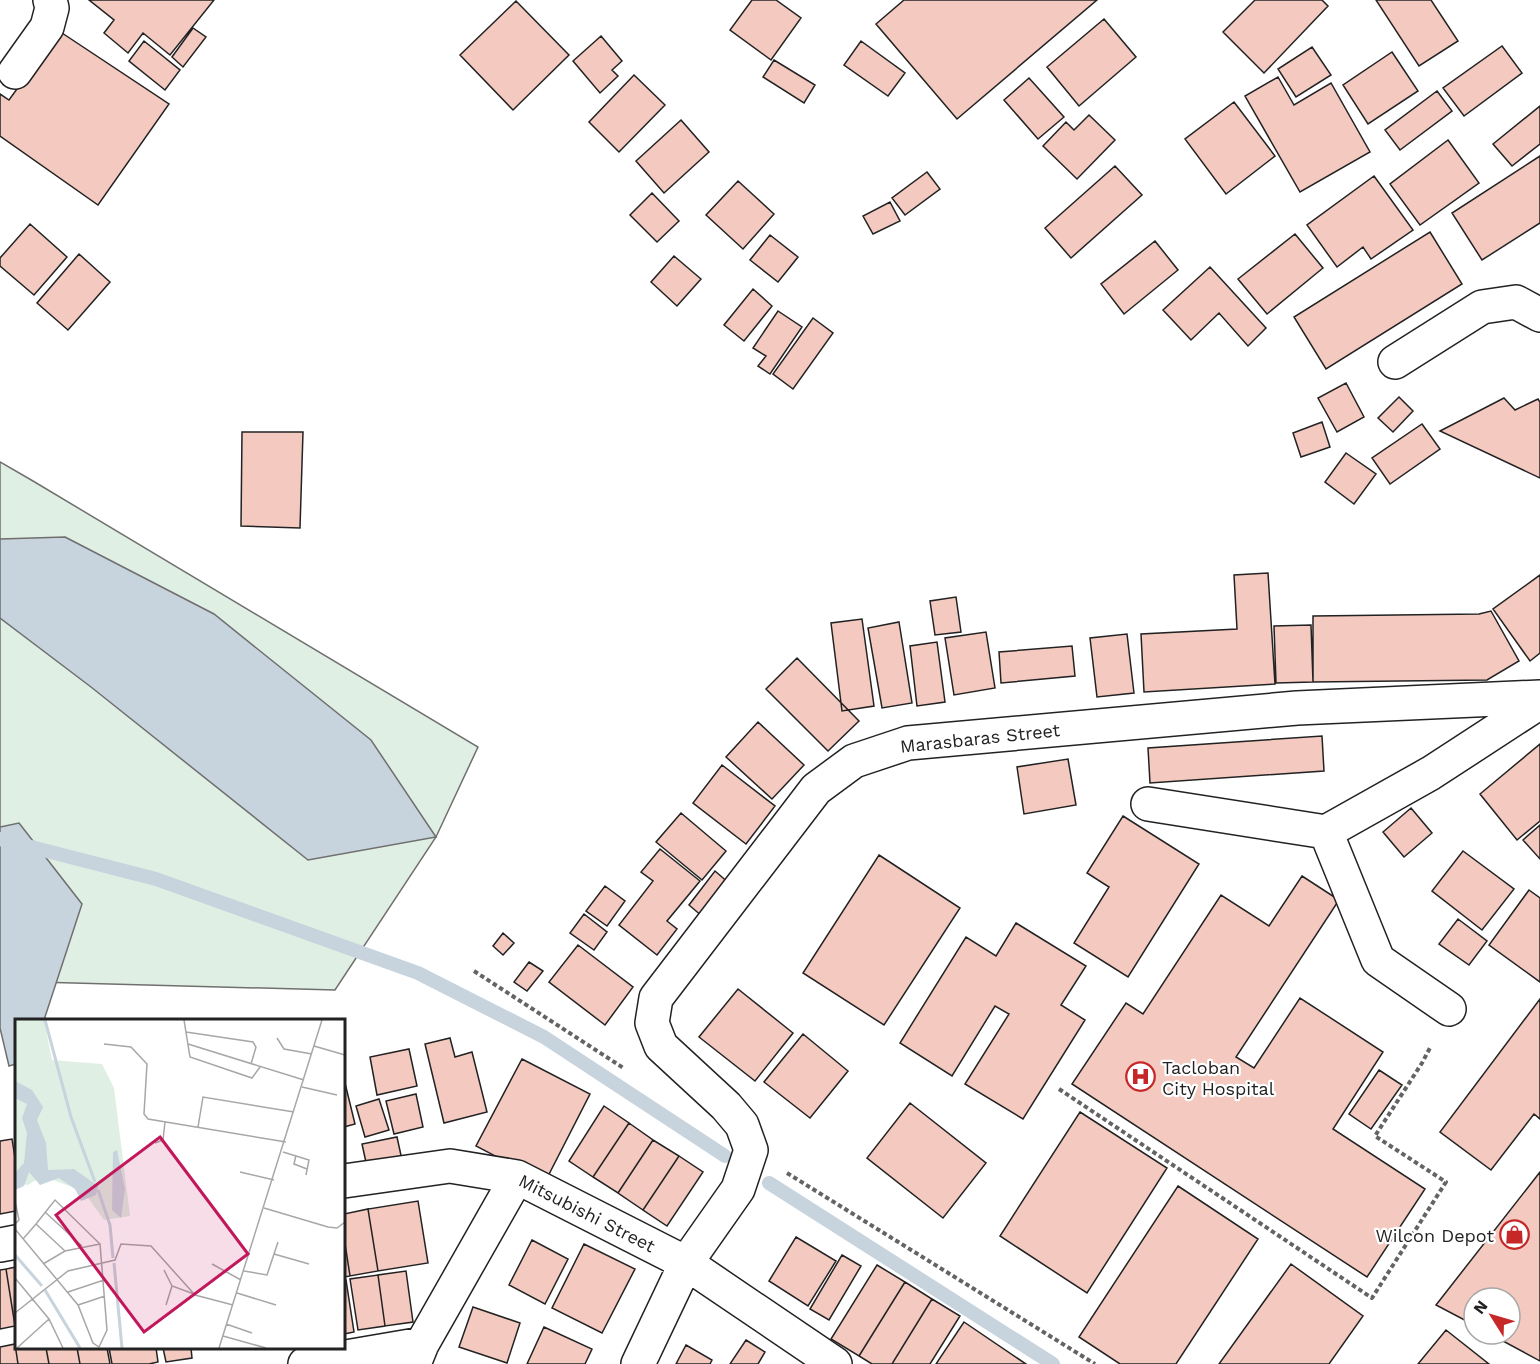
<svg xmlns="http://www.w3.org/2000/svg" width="1540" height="1364" viewBox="0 0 1540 1364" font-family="'Work Sans',sans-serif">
  <rect width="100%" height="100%" fill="#fff"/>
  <path fill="#e0efe3" stroke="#6f6f6f" stroke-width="1.5" d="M0 462 33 481 478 747 436 837 335 990 0 981Z"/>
  <path fill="#c7d3dd" stroke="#6f6f6f" stroke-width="1.5" d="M65 537 214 614 371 740 436 837 308 860 91 687 0 618V539Z
    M19 823 82 904 44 1020H16V1064L9 1066 0 1028V827Z"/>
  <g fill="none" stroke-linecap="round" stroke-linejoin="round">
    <path stroke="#c7d3dd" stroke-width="14" d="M0 839 156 879 418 973 544 1037 725 1156
      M769 1183 1053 1364"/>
  </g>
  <path fill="#f3c9c0" stroke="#222" stroke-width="1.5" d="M89 0H214L170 55 143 33 128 53 104 33 114 20Z
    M752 0H776L801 18 771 60 730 30Z
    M904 0H1097L957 119 876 24Z
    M1255 0H1322L1328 6 1264 73 1223 32Z
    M1376 0H1431L1458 41 1419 66Z
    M516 1 569 55 513 110 460 55Z
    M1104 19 1136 57 1079 106 1047 67Z
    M193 28 206 37 183 67 172 57Z
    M59 31 169 104 98 205 0 136V94L9 100Z
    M601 36 622 61 612 70 618 76 600 93 573 61Z
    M144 41 180 70 165 90 129 61Z
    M861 41 905 73 888 96 844 65Z
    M1502 46 1522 73 1464 116 1443 88Z
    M1312 47 1331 75 1296 97 1278 69Z
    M1392 52 1418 91 1368 124 1343 85Z
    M774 60 815 85 804 103 763 77Z
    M634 75 665 105 619 152 589 122Z
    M1278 77 1294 105 1331 83 1370 152 1300 192 1245 96Z
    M1029 78 1064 117 1038 139 1004 100Z
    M1437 91 1452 111 1400 150 1385 130Z
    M1234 102 1275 156 1226 194 1185 139Z
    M1540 106V144L1512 166 1493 144Z
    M1089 115 1115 140 1077 179 1043 146 1066 122 1074 130Z
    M681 120 709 152 664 193 636 161Z
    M1448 140 1479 183 1420 225 1390 184Z
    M1540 156V223L1482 260 1452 213Z
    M1115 166 1142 195 1071 258 1045 228Z
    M927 172 940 189 905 215 892 198Z
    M1374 176 1413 230 1371 259 1363 247 1337 267 1307 225Z
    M738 181 774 214 743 249 706 215Z
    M652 193 679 221 657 242 630 215Z
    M890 202 900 221 873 234 863 216Z
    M30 224 67 257 34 295 0 266V258Z
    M1430 232 1462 284 1326 369 1294 317Z
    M1295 234 1323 268 1267 314 1238 279Z
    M770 235 798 257 778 282 750 260Z
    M1155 241 1178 270 1124 314 1101 284Z
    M79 254 110 282 68 330 37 303Z
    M674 256 701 279 677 306 651 282Z
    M1210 267 1266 328 1248 346 1219 313 1191 340 1163 310Z
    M753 289 772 306 744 341 724 325Z
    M778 311 802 327 770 374 758 366 766 356 753 348Z
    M813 318 833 333 793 389 773 374Z
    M1346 383 1364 417 1337 432 1318 398Z
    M1399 397 1413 411 1393 432 1378 418Z
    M1504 398 1515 410 1538 399 1540 402V478L1440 431Z
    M1322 422 1330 447 1301 457 1293 433Z
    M1422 424 1440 449 1390 484 1372 458Z
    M242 432H303L300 528 241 526Z
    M1346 453 1376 474 1354 504 1325 482Z
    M1268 573 1275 684 1144 692 1141 634 1237 629 1234 575Z
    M1540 575V653L1530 661 1493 609Z
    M956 597 961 632 935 635 930 601Z
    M1491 611 1519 661 1487 680 1313 682V616L1479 614Z
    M862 619 874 706 842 711 831 623Z
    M899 622 912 703 882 708 868 628Z
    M1311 625 1313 682 1276 683 1274 626Z
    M986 632 995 688 954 695 945 638Z
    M1127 634 1134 693 1097 697 1090 638Z
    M937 642 945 702 917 706 910 646Z
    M1072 646 1075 676 1001 683 999 652Z
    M797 658 859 721 828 751 766 689Z
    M758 722 804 765 772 799 726 757Z
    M1322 736 1324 771 1150 783 1148 748Z
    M1540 744V821L1517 840 1480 794Z
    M1068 759 1076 805 1024 814 1017 767Z
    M722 765 775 806 746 844 693 803Z
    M1411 808 1432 833 1404 857 1383 832Z
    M681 813 726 851 702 880 656 842Z
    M1123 816 1199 864 1128 977 1074 943 1109 887 1087 873Z
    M1540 825V859L1523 840Z
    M660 849 700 881 667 921 677 929 657 955 619 925 653 881 641 872Z
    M1463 851 1514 889 1482 930 1432 891Z
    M879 855 960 908 884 1025 803 973Z
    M715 871 730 884 703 917 689 905Z
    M1302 876 1339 900 1236 1057 1254 1068 1300 998 1383 1052 1333 1129 1425 1189 1367 1277 1072 1084 1126 1003 1143 1014 1221 895 1269 926Z
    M605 886 625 901 607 926 586 911Z
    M1529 890 1540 898V982L1489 945Z
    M584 914 607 932 594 950 570 933Z
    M1458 919 1487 941 1469 965 1439 944Z
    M1016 923 1086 966 1061 1005 1085 1020 1023 1119 965 1084 1009 1014 995 1006 952 1076 900 1043 966 937 996 956Z
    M503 933 514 943 503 955 493 946Z
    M578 945 633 987 605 1025 549 982Z
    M529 962 543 971 527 991 514 982Z
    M738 989 793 1033 755 1081 699 1037Z
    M1540 999V1119L1534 1114 1491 1170 1440 1132Z
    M803 1034 848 1071 810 1118 764 1082Z
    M450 1038 455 1057 472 1052 487 1112 444 1123 425 1044Z
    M409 1049 417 1086 377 1095 370 1057Z
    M522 1059 590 1094 545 1182 476 1146Z
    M1379 1070 1402 1085 1371 1129 1349 1114Z
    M344 1079 355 1124 344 1127Z
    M416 1094 423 1127 394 1134 386 1101Z
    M379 1099 389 1130 365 1137 356 1106Z
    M910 1103 986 1163 943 1218 867 1158Z
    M604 1106 629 1123 593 1177 569 1161Z
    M1080 1112 1167 1168 1087 1293 1000 1236Z
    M629 1123 653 1140 618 1193 593 1177Z
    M397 1137 402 1160 367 1167 362 1144Z
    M12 1139 16 1164V1211L0 1214V1141Z
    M653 1140 679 1156 643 1210 618 1193Z
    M679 1156 703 1172 667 1226 643 1210Z
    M1540 1172V1361L1490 1334H1510V1298H1474V1325L1436 1305Z
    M1178 1186 1258 1239 1176 1364H1120L1079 1337Z
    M418 1201 428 1263 378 1271 368 1209Z
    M368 1209 378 1271 350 1276 344 1237V1214Z
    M344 1237 350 1276 344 1277Z
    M796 1237 836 1261 808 1306 769 1281Z
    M532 1240 568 1259 545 1304 509 1285Z
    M584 1244 635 1269 602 1333 552 1308Z
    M842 1255 861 1266 829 1320 810 1309Z
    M1291 1264 1363 1316 1329 1364H1219Z
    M877 1265 905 1282 859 1356 831 1339Z
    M16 1267V1326H15L6 1269Z
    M6 1269 15 1326 0 1329V1270Z
    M406 1271 413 1322 385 1326 378 1275Z
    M378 1275 385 1326 358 1330 350 1279Z
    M344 1280H346L354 1332 344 1334Z
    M905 1282 932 1299 892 1364H872L859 1356Z
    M932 1299 960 1316 930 1364H892Z
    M473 1307 520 1323 507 1363 459 1347Z
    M964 1322 1026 1364H936Z
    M544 1327 592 1349 585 1364H527Z
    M1446 1330 1489 1364H1418Z
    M746 1340 765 1352 758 1364H730Z
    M15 1344H16V1348H46L49 1364H18Z
    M15 1344 18 1364H0V1347Z
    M686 1345 712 1360 710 1364H676Z
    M46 1348H77L80 1364H49Z
    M77 1348H107L110 1364H80Z
    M109 1348H156L158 1362 149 1364H112Z
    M163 1348H191L192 1358 166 1362Z"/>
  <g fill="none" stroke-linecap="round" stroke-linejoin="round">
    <defs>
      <path id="minor" d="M15 72 47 27 52 8 50 0
        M1395 362 1482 307 1516 302 1540 315
        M1148 804 1326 832 1431 773 1540 702
        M1326 832 1378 960 1449 1009
        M344 1181 450 1166 517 1177 686 1263 835 1364
        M0 1245 16 1242
        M305 1364 422 1344
        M414 1364 422 1344 517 1177
        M638 1364 686 1263 738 1189 751 1150 742 1125 726 1106 661 1046 652 1023 656 998 816 789 854 761 908 743 1297 708 1540 697"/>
    </defs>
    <use href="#minor" stroke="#222" stroke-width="36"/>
    <path stroke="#646464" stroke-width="4" stroke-dasharray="4.5 3" stroke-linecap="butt" d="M474 971 625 1069
      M1059 1089 1372 1298 1446 1182 1375 1136 1422 1063 1431 1046
      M787 1173 1095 1364"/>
    <use href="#minor" stroke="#fff" stroke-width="33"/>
  </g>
  <defs>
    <symbol id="hospital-ring" viewBox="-11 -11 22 22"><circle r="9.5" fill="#fff" stroke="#c62828" stroke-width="1.5"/><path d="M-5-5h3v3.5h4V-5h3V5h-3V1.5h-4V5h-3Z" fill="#c62828"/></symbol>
    <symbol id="shop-ring" viewBox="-11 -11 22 22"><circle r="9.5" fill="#fff" stroke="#c62828" stroke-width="1.5"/><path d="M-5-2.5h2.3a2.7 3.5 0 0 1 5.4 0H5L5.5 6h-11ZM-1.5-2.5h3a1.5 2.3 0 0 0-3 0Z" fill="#c62828"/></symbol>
  </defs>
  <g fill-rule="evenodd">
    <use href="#hospital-ring" x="1124" y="1060" width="33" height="33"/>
    <use href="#shop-ring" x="1498" y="1218" width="33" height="33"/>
  </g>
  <g text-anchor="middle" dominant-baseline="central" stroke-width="4.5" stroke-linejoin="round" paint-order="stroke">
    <g font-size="18" fill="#222" stroke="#fff">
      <text transform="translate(980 738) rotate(-6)">Marasbaras Street</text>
      <text transform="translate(587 1213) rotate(27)">Mitsubishi Street</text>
    </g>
    <g font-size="18" fill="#222" stroke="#fff" text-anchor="start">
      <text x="1162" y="1067">Tacloban<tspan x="1162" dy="21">City Hospital</tspan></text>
      <text x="1494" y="1235" text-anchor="end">Wilcon Depot</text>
    </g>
  </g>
  <g transform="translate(15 1019)">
    <rect width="330" height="330" fill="#fff"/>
    <path d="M0 1H29L37 41 87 45 99 69 115 197 89 201 68 172 27 157 13 166 0 164Z" fill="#e0efe3"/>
    <path d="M0 62 17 71 28 88 22 101 31 124 33 151 59 150 83 167 81 176 66 182 60 170 44 159 25 166 14 153 9 167 0 171V154L9 144 12 114 7 99 12 85 0 79ZM102 131 110 170 106 199 97 191 98 133Z" fill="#c7d3dd"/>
    <path fill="none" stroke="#c7d3dd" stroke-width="3" d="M30 1 56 98 80 163M83 171 95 206 98 239M0 236 27 267M99 244 107 329M30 271 65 329"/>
    <path fill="none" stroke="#a7a7a7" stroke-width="1.5" d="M169 1 175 38 237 59 245 48M171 13 238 23 241 28 236 45M262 19 269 30 297 35M89 25 116 28 132 45 129 95 133 100 271 123M173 25 289 61M299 27 330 36M287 68 322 76M183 108 188 78 279 93M140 124 148 121 150 103M268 133 294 141 291 156M281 136 279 145 292 150M225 153 259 161M0 182 4 201 0 205M249 189 313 208 322 209 330 203M30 193 67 227M0 210 63 286 78 324 84 328 92 311 85 225 40 181 21 205M8 220 21 205 50 232M259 235 294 245M28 245 50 232 85 225M197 245 226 261M149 251 157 267 179 275M229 252 252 256 263 223M0 259 34 300 48 329M53 273 89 261M222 274 261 286M63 286 90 277M151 286 157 267M0 294 53 252 100 241 106 225 136 227 180 276 218 286M211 305 237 314M208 317 251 329M2 329 34 300M204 329 307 1"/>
    <path fill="#c2185b" fill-opacity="0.15" stroke="#c2185b" stroke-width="3" d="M145 118 233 235 129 313 41 196Z"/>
    <rect width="330" height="330" fill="none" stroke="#222" stroke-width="3"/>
  </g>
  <g transform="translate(1492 1316) rotate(307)"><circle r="28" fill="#ffffff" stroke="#a7a7a7" stroke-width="1.5"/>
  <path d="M0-4.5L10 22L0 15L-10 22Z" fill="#c62828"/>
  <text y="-9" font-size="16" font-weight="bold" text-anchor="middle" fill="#222222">N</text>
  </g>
</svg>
